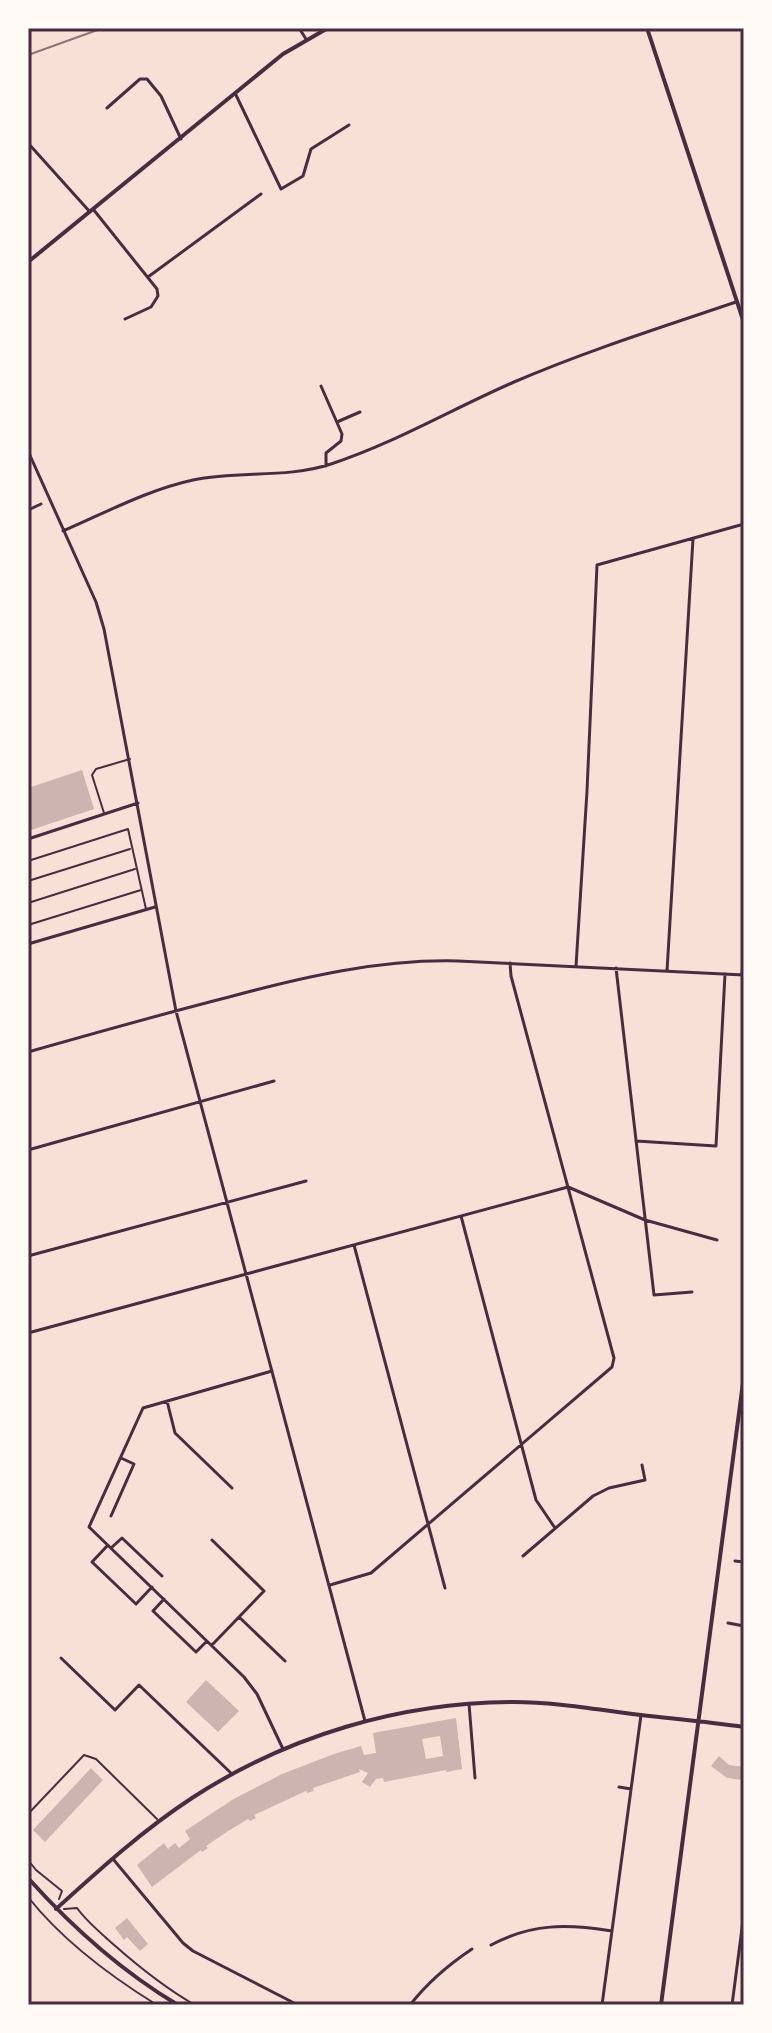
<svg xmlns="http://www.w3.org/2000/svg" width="772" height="2033" viewBox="0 0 772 2033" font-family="'Public Sans',sans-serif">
  <rect width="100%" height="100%" fill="#f7e1d7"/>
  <path fill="#ccb4b1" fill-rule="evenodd" d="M82 770 94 809 28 831V788Z
    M206 1680 239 1711 218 1732 186 1702Z
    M456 1718 462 1769 446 1772V1770L384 1782 383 1778 376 1779 370 1787 362 1782 368 1773 359 1769 360 1772 313 1788 314 1791 310 1792 308 1793 306 1791 254 1815 256 1818 250 1821 248 1819 225 1833 206 1846 208 1848 202 1852 201 1850 152 1887 137 1865 164 1843 168 1849 175 1843 179 1848 190 1839 185 1831 232 1800 282 1774 334 1754 361 1746 364 1755 376 1753 373 1733ZM440 1736 443 1756 426 1759 422 1739Z
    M719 1756 729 1765 744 1767 742 1780 727 1778 711 1766Z
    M91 1768 103 1780 45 1842 33 1830Z
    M127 1918 148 1944 140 1951 127 1937 124 1940 115 1928Z"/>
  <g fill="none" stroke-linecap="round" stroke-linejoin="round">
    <path stroke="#4a2c40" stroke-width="2" d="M28 1860 36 1870 62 1891 59 1899
      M28 1897C62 1940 110 1976 157 2005
      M64 1909 77 1908C87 1922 101 1933 113 1944 139 1967 165 1988 195 2005"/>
    <path stroke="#4a2c40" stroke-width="2" d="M104 813 92 775 96 769 130 759
      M28 861 128 829 146 909
      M28 881 130 849
      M28 903 135 869
      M28 925 141 890
      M28 1814 84 1755 96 1759 157 1819"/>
    <path stroke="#4a2c40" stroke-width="3" d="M299 28 306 39
      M235 93 281 189 303 176 311 149 349 125
      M107 108 140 79H147L161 96 181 139
      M28 143 90 212
      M93 209 157 289 158 296 151 307 125 319
      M148 277 261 194
      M321 386 342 434 341 441 326 453V466
      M337 422 360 412
      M28 451 96 602 104 629 176 1011 365 1721
      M28 510 41 504
      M63 531C105 513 147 490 193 480 238 470 286 479 331 464 395 443 452 409 514 382 586 351 662 327 736 302
      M28 839 138 803
      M28 944 155 907
      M576 966 587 791 597 565 744 524
      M616 968 654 1295 692 1292
      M667 971 693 539
      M742 975 744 944
      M28 1052C95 1033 162 1014 229 997 303 977 380 959 458 961L744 975
      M636 1141 716 1146 725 974
      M28 1150 274 1081
      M461 1216 536 1500 555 1528
      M354 1245 445 1588
      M28 1256 306 1181
      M28 1333 568 1187 645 1220 717 1240
      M272 1371 143 1408 89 1527 244 1677 257 1694 283 1749
      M167 1401 175 1433 232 1488
      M111 1516 134 1464 121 1458
      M108 1545 92 1562 136 1604 152 1587
      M111 1548 122 1538 162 1576
      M523 1556 593 1496 609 1488 645 1480 642 1465
      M735 1561 744 1562
      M330 1585 371 1573 612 1367 614 1358 511 976 510 963
      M164 1599 153 1611 196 1652 207 1641
      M239 1617 285 1661
      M728 1623 744 1626
      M212 1645 264 1591 212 1540
      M61 1658 115 1710 139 1685 232 1774
      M469 1704 475 1778
      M619 1787 631 1789
      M113 1859 183 1943 193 1951 298 2005
      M491 1945C532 1923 567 1924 612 1931
      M410 2005C428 1982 448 1965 472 1949
      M602 2005 641 1715
      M732 2005 744 1913"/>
    <path stroke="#4a2c40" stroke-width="4" d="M647 28 744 323
      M28 262 283 54 328 28
      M28 1878C72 1927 121 1971 178 2005
      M56 1909C99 1870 143 1830 192 1798 287 1736 401 1702 514 1702 557 1702 599 1710 641 1715 676 1719 710 1722 744 1727
      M661 2005 744 1375"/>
    <path stroke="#8f747c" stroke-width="2" d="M28 55 103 28"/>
  </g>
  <rect width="772" height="2033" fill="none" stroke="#fffaf5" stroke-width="60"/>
  <rect x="30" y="30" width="712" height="1973" fill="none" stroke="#4a2c40" stroke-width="3"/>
</svg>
